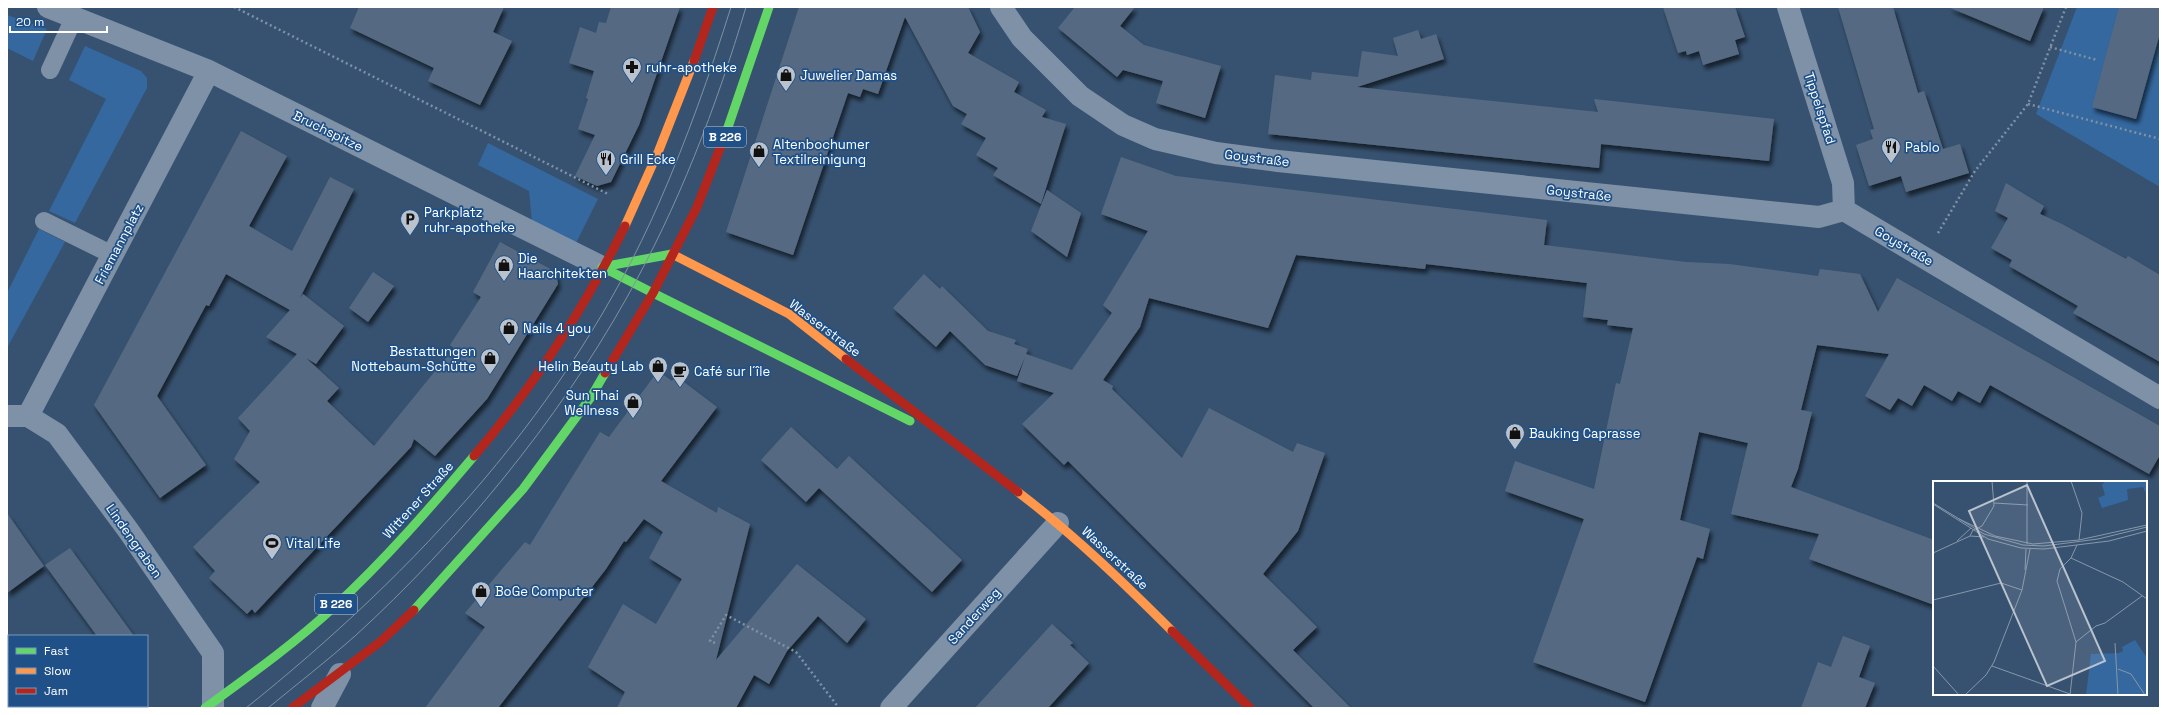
<svg xmlns="http://www.w3.org/2000/svg" width="2167" height="715" viewBox="0 0 2167 715" font-family="'Space Grotesk',sans-serif">
  <defs>
    <filter id="shadow"><feDropShadow dx="2.5" dy="4.5" stdDeviation="2" flood-color="#0009"/></filter>
  </defs>
  <rect width="100%" height="100%" fill="#375270"/>
  <path fill="#34689f" d="M2077 7H2160V187L2036 114Z
    M7 15 47 29 33 61 7 48Z
    M85 46 141 71 147 78V88L75 223 49 211 106 99 69 80Z
    M488 143 598 199 576 243 532 222 529 191 478 165Z
    M39 229 65 242 7 348V293Z"/>
  <path fill="#556b82" filter="url(#shadow)" d="M359 7H504L493 32 512 41 480 105 428 81 434 68 350 28Z
    M611 7H680L639 125 611 182 597 186 575 176 595 135 578 129 588 99 586 98 594 71 569 63 580 27 596 33 599 22 606 23Z
    M799 7H968L980 32 968 53 1019 82 1014 92 1046 110 1042 117 1066 124 1041 204 993 175 998 168 976 155 986 138 961 124 967 114 953 106 905 17 878 94 863 89 860 97 848 93 793 255 726 232Z
    M1075 7H1135L1120 26 1144 45 1221 66 1205 118 1156 103 1163 81 1123 70 1117 77 1058 28Z
    M1663 7H1735L1745 37 1735 40 1739 54 1703 65 1699 51 1687 55 1686 51 1678 53Z
    M1838 7H1893L1918 93 1924 91 1943 149 1960 144 1969 173 1906 192 1901 176 1869 186 1856 145 1873 139 1870 130 1874 129Z
    M1948 7H2044L2030 41Z
    M2119 7H2160V33L2136 119 2092 107Z
    M1418 30 1421 39 1436 34 1444 59 1357 87 1598 112 1594 99 1774 119 1769 161 1601 144 1599 168 1268 134 1275 75 1311 80 1312 72 1358 77 1362 51 1398 56 1393 38Z
    M241 131 287 156 249 226 292 251 330 177 354 189 300 298 303 294 344 326 316 364 306 358 339 388 327 401 374 446 454 348 450 345 481 297 473 292 500 242 556 272 558 284 487 399 435 456 414 439 411 447 255 613 252 609 247 614 209 578 215 571 193 547 260 482 234 459 250 431 238 418 297 354 266 337 290 310 226 274 209 306 206 305 157 396 206 465 160 498 94 405Z
    M1121 157 1176 176 1547 220 1544 245 1686 262 1729 264 1818 276 1820 269 1860 274 1878 312 1897 278 2160 426V455L2149 474 1990 385 1980 403 1958 391 1952 401 1924 385 1912 406 1898 398 1890 410 1865 396 1889 354 1817 345 1801 410 1812 412 1798 469 1791 487 1934 540V605L1809 559 1819 534 1731 514 1748 443 1699 432 1680 520 1710 529 1703 559 1697 557 1645 702 1533 662 1584 519 1505 491 1515 461 1594 489 1616 383 1620 384 1633 328 1607 325 1608 320 1583 317 1587 283 1426 264 1425 269 1296 255 1268 328 1149 298 1140 327 1103 380 1113 386 1112 389 1182 458 1209 408 1293 452 1297 443 1325 453 1298 531 1263 574 1317 627 1293 650 1351 708H1314L1068 461 1064 465 1022 424 1054 393 1017 381 1025 357 1017 376 985 365 950 331 936 347 893 308 924 274 940 289 942 286 988 331 1016 340 1014 344 1028 349 1026 354 1072 370 1112 313 1103 305 1148 231 1101 214Z
    M2006 183 2044 206 2040 214 2062 224 2126 259 2128 256 2160 275V362L2073 313 2078 306 2009 266 2012 260 1991 248 2008 218 1995 211Z
    M1047 190 1081 213 1067 257 1031 231Z
    M373 272 394 286 368 322 349 308Z
    M658 371 672 381 676 376 717 407 661 481 717 513 718 507 750 524 716 660 797 564 866 619 847 643 818 616 787 651 769 684 754 675 736 708H617L625 692 588 667 623 604 656 624 682 579 649 558 663 532 644 519 626 542 624 541 606 569 498 708H425L485 627 465 613 525 542 530 545 600 432 609 437Z
    M791 427 837 469 849 456 962 560 932 592 819 488 806 502 761 460Z
    M7 513 44 566 7 593Z
    M70 548 134 636H97L45 565Z
    M1052 624 1073 643 1070 645 1089 663 1048 708H975Z
    M1843 636 1870 646 1859 677 1875 683 1865 708H1801L1818 662 1831 667Z"/>
  <g fill="none" stroke-linecap="round" stroke-linejoin="round">
    <path stroke="#7e91a6" stroke-width="2.5" stroke-dasharray="2 3" stroke-linecap="butt" d="M234 7 608 194
      M2050 47 2097 60
      M2028 104 2160 139
      M1938 233 1975 171 2028 104 2066 7
      M715 643 710 641 726 615 796 652 839 708"/>
    <path stroke="#7e91a6" stroke-width="18" d="M50 70 74 18
      M44 221 113 255"/>
    <path stroke="#7e91a6" stroke-width="22" d="M48 7 209 71 602 267
      M1001 7 1022 38 1080 96 1123 125 1155 139 1216 153 1278 161 1819 217 1844 210 2160 398
      M1788 7 1843 183 1844 210
      M7 416H28L57 434 128 530 213 653V708
      M28 416 209 71
      M322 708 340 674
      M891 708 1058 523"/>
    <path stroke="#63d668" stroke-width="9" d="M726 133 769 7
      M602 267 672 254
      M602 267 653 293
      M653 293 910 421
      M414 610 523 489 591 397 605 373
      M205 708C249 676 294 644 334 607 384 561 430 508 474 456"/>
    <path stroke="#ff974d" stroke-width="9" d="M625 226 659 150 694 61
      M672 254 789 314 846 359
      M1018 492C1073 534 1123 582 1172 631"/>
    <path stroke="#b3261e" stroke-width="9" d="M694 61 713 7
      M846 359 1018 492
      M605 373 653 293 697 207 726 133
      M474 456C534 386 584 309 625 226
      M1172 631 1250 708
      M292 708 380 642 414 610"/>
    <path stroke="#7e91a4" stroke-width="1" d="M246 708C416 572 571 405 659 203 687 139 710 74 731 7
      M268 708C297 684 327 661 355 636 459 541 557 422 626 299 678 207 716 108 746 7"/>
  </g>
  <defs>
    <symbol id="pharmacy-pin" viewBox="-11 -11 22 30"><path d="M0 17L-7.5 6A9.5 9.5 0 1 1 7.5 6Z" fill="#b9c2cd" stroke="#1f5188"/><path d="M-2-6h4v4h4v4h-4v4h-4v-4h-4v-4h4Z" fill="#111"/></symbol>
    <symbol id="shop-pin" viewBox="-11 -11 22 30"><path d="M0 17L-7.5 6A9.5 9.5 0 1 1 7.5 6Z" fill="#b9c2cd" stroke="#1f5188"/><path d="M-5-2.5h2.3a2.7 3.5 0 0 1 5.4 0H5L5.5 6h-11ZM-1.5-2.5h3a1.5 2.3 0 0 0-3 0Z" fill="#111"/></symbol>
    <symbol id="restaurant-pin" viewBox="-11 -11 22 30"><path d="M0 17L-7.5 6A9.5 9.5 0 1 1 7.5 6Z" fill="#b9c2cd" stroke="#1f5188"/><path d="M-5-6h1v4h1v-4h1v4h1v-4h1v5L-1.5 .5V6h-2V.5L-5-1ZM5-6V6H3V1.5H1.5Q1.5-4 5-6Z" fill="#111"/></symbol>
    <symbol id="parking-pin" viewBox="-11 -11 22 30"><path d="M0 17L-7.5 6A9.5 9.5 0 1 1 7.5 6Z" fill="#b9c2cd" stroke="#1f5188"/><path d="M-3.5-5.5H1a3.5 3.5 0 0 1 0 7H-1V5.5H-3.5ZM-1-3.4V-.6H.8a1.4 1.4 0 0 0 0-2.8Z" fill="#111"/></symbol>
    <symbol id="cafe-pin" viewBox="-11 -11 22 30"><path d="M0 17L-7.5 6A9.5 9.5 0 1 1 7.5 6Z" fill="#b9c2cd" stroke="#1f5188"/><path d="M-5.5-4.5H6V0H3Q3 3.5 0 3.5H-2.5Q-5.5 3.5-5.5 0ZM3-3.2v2h1.7v-2ZM-6 4.5H4V6H-6Z" fill="#111"/></symbol>
    <symbol id="stadium-pin" viewBox="-11 -11 22 30"><path d="M0 17L-7.5 6A9.5 9.5 0 1 1 7.5 6Z" fill="#b9c2cd" stroke="#1f5188"/><path d="M0-5a6.5 5 0 1 0 0 10a6.5 5 0 1 0 0-10ZM-3.5-1.8h7v3.6h-7Z" fill="#111"/></symbol>
  </defs>
  <g fill-rule="evenodd">
    <use href="#pharmacy-pin" x="621" y="56" width="22" height="30"/>
    <use href="#shop-pin" x="775" y="64" width="22" height="30"/>
    <use href="#restaurant-pin" x="1880" y="136" width="22" height="30"/>
    <use href="#shop-pin" x="748" y="140" width="22" height="30"/>
    <use href="#restaurant-pin" x="595" y="148" width="22" height="30"/>
    <use href="#parking-pin" x="399" y="208" width="22" height="30"/>
    <use href="#shop-pin" x="493" y="254" width="22" height="30"/>
    <use href="#shop-pin" x="498" y="317" width="22" height="30"/>
    <use href="#shop-pin" x="479" y="347" width="22" height="30"/>
    <use href="#shop-pin" x="647" y="355" width="22" height="30"/>
    <use href="#cafe-pin" x="669" y="360" width="22" height="30"/>
    <use href="#shop-pin" x="622" y="391" width="22" height="30"/>
    <use href="#shop-pin" x="1504" y="422" width="22" height="30"/>
    <use href="#stadium-pin" x="261" y="532" width="22" height="30"/>
    <use href="#shop-pin" x="470" y="580" width="22" height="30"/>
  </g>
  <g text-anchor="middle" dominant-baseline="central" stroke-width="3.5" stroke-linejoin="round" paint-order="stroke">
    <g fill="#1f5188" stroke="#bccbdb" stroke-width="1">
      <rect x="704" y="127" width="42" height="20" rx="3"/>
      <rect x="315" y="594" width="42" height="20" rx="3"/>
    </g>
    <g font-size="12" font-weight="bold" fill="#fff">
      <text x="725" y="137">B 226</text>
      <text x="336" y="604">B 226</text>
    </g>
    <g font-size="13" fill="#fff" stroke="#1f5188" text-anchor="start">
      <text x="646" y="67">ruhr-apotheke</text>
      <text x="800" y="75">Juwelier Damas</text>
      <text x="773" y="144">Altenbochumer<tspan x="773" dy="15">Textilreinigung</tspan></text>
      <text x="1905" y="147">Pablo</text>
      <text x="620" y="159">Grill Ecke</text>
      <text x="424" y="212">Parkplatz<tspan x="424" dy="15">ruhr-apotheke</tspan></text>
      <text x="518" y="258">Die<tspan x="518" dy="15">Haarchitekten</tspan></text>
      <text x="523" y="328">Nails 4 you</text>
      <text x="476" y="351" text-anchor="end">Bestattungen<tspan x="476" dy="15">Nottebaum-Schütte</tspan></text>
      <text x="644" y="366" text-anchor="end">Helin Beauty Lab</text>
      <text x="694" y="371">Café sur l´île</text>
      <text x="619" y="395" text-anchor="end">Sun Thai<tspan x="619" dy="15">Wellness</tspan></text>
      <text x="1529" y="433">Bauking Caprasse</text>
      <text x="286" y="543">Vital Life</text>
      <text x="495" y="591">BoGe Computer</text>
    </g>
    <g font-size="13" fill="#fff" stroke="#1f5188">
      <text transform="translate(1820 108) rotate(72)">Tippelspfad</text>
      <text transform="translate(328 131) rotate(26)">Bruchspitze</text>
      <text transform="translate(1257 158) rotate(7)">Goystraße</text>
      <text transform="translate(1579 193) rotate(6)">Goystraße</text>
      <text transform="translate(119 244) rotate(-62)">Friemannplatz</text>
      <text transform="translate(1904 246) rotate(30)">Goystraße</text>
      <text transform="translate(825 328) rotate(37)">Wasserstraße</text>
      <text transform="translate(418 500) rotate(-48)">Wittener Straße</text>
      <text transform="translate(134 541) rotate(55)">Lindengraben</text>
      <text transform="translate(1115 558) rotate(43)">Wasserstraße</text>
      <text transform="translate(974 616) rotate(-48)">Sanderweg</text>
    </g>
  </g>
  <g transform="translate(1933 481)">
    <rect width="214" height="214" fill="#375270"/>
    <path d="M172 0H213L214 14 210 6 194 8 195 19 169 27 165 17 172 14 169 4ZM202 159 214 177V214H153L158 173 186 172 190 170 189 166Z" fill="#34689f"/>
    <path fill="none" stroke="#8797a9" stroke-width="1" d="M49 0H91M138 0 149 32 146 59M0 22 51 53 90 64 111 65 165 58 214 46M61 22 95 24M0 23 55 58 88 67 111 68 176 60 214 50M26 38 62 55 100 63 146 59 214 44M37 55 40 49 49 45 61 25 59 0M24 60 38 47M94 63V0M0 72 37 55 51 56M138 77 190 101 214 118M92 89 93 68M0 119 68 102 89 109M143 161 163 145 172 142 209 115M182 162 185 214M0 185 26 214M59 185 137 213M185 188 198 193 212 214M32 214 53 194 61 181 89 109 97 68M137 214 143 161 124 100 127 88 138 77 144 64"/>
    <path fill="#b9c2cd" fill-opacity="0.15" stroke="#b9c2cd" stroke-width="2" d="M94 4 172 180 114 205 36 30Z"/>
    <rect width="214" height="214" fill="none" stroke="#fff" stroke-width="2"/>
  </g>
  <rect width="2167" height="715" fill="none" stroke="#ffffff" stroke-width="16"/>
  <rect x="8" y="635" width="140" height="72" fill="#1f5188" stroke="#7997b8"/>
  <rect x="16" y="648" width="20" height="6" fill="#63d668" stroke="#7997b8"/>
  <text x="44" y="655" font-size="12" fill="#ffffff">Fast</text>
  <rect x="16" y="668" width="20" height="6" fill="#ff974d" stroke="#7997b8"/>
  <text x="44" y="675" font-size="12" fill="#ffffff">Slow</text>
  <rect x="16" y="688" width="20" height="6" fill="#b3261e" stroke="#7997b8"/>
  <text x="44" y="695" font-size="12" fill="#ffffff">Jam</text>
  <path d="M10 26v6h97v-6" fill="none" stroke="#ffffff" stroke-width="2"/>
  <text x="16" y="26" font-size="12" fill="#ffffff" stroke="#1f5188" stroke-width="3" paint-order="stroke">20 m</text>
</svg>
